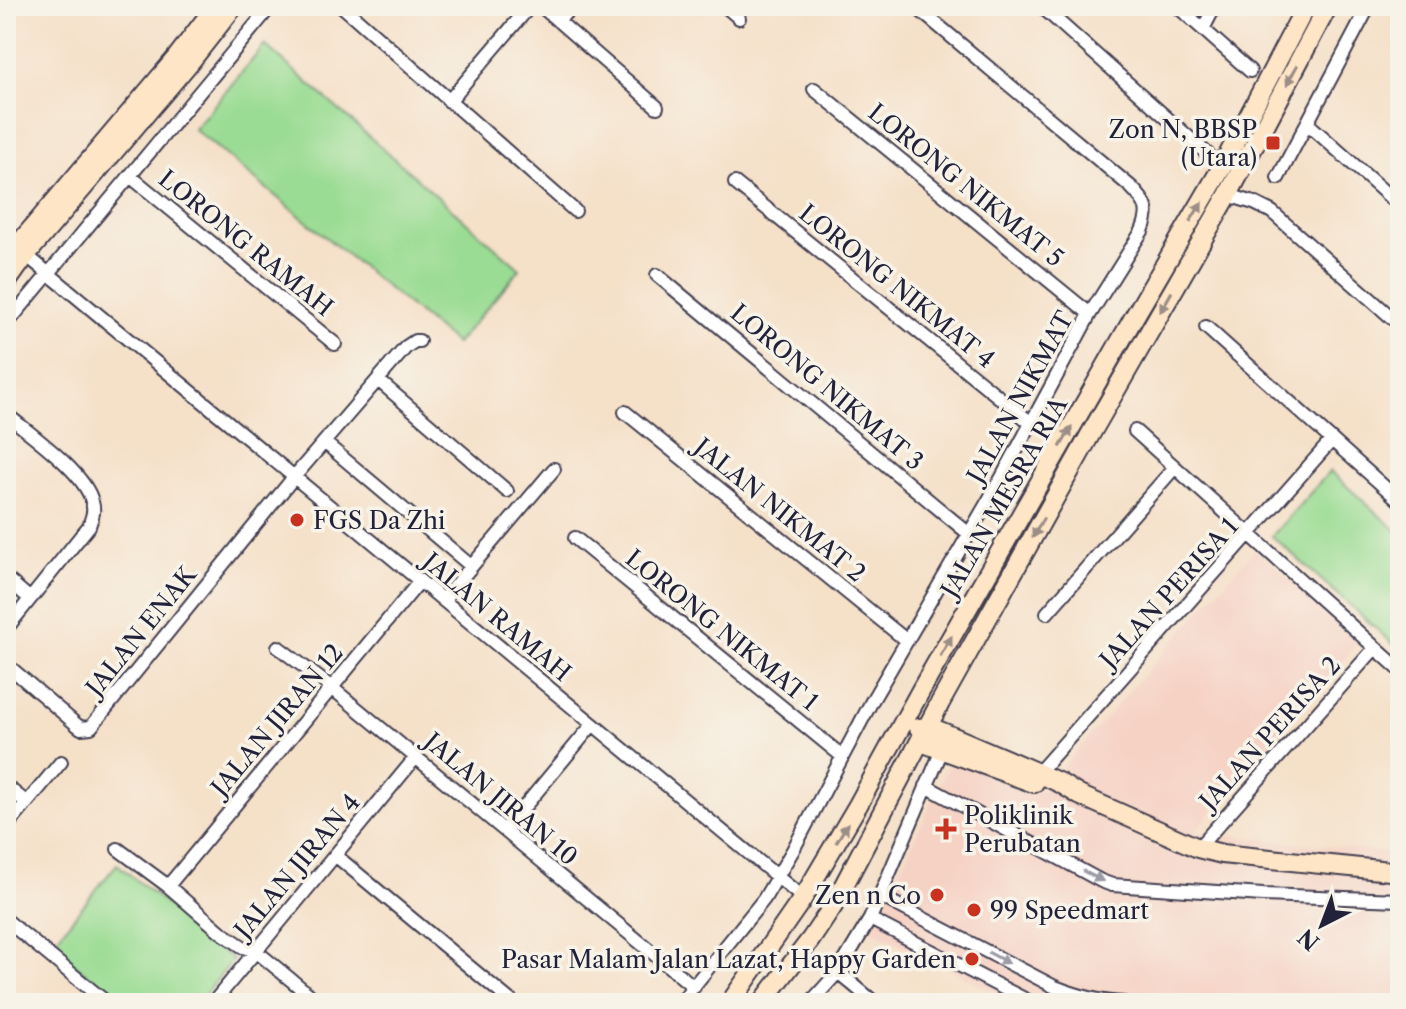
<svg xmlns="http://www.w3.org/2000/svg" width="1406" height="1009" viewBox="0 0 1406 1009" font-family="'Libre Caslon Text',serif">
  <rect width="100%" height="100%" fill="#f7f3e8"/>
  <filter id="ink" filterUnits="userSpaceOnUse"><feTurbulence type="fractalNoise" baseFrequency=".0125" numOctaves="2"/><feDisplacementMap in="SourceGraphic" scale="16" xChannelSelector="R" yChannelSelector="G"/><feConvolveMatrix kernelMatrix="1 2 1 2 8 2 1 2 1" color-interpolation-filters="sRGB"/></filter>
  <filter id="wash" filterUnits="userSpaceOnUse"><feTurbulence type="fractalNoise" baseFrequency=".006" numOctaves="4" result="noise"/><feDisplacementMap in="SourceGraphic" scale="32" xChannelSelector="R" yChannelSelector="G"/><feGaussianBlur stdDeviation="1.8" result="paint"/><feColorMatrix in="noise" values="0 0 0 0 0 0 0 0 0 0 0 0 0 0 0 0 0 1.4 0 .05"/><feComposite in="paint" operator="in"/></filter>
  <g filter="url(#wash)">
    <rect width="100%" height="100%" fill="#f5e0c8"/>
    <path fill="#f6d2c4" d="M1255 549 1360 640 1194 832 1400 854V1003H1016L872 930 952 758 1041 791Z"/>
    <path fill="#9adc93" stroke="#5e7f67" stroke-width="2" d="M265 45 520 269 456 344 194 129Z
      M1330 471 1400 534V650L1272 536Z
      M117 864 233 960 198 1003H122L51 945Z"/>
  </g>
  <g filter="url(#ink)">
    <g fill="none" stroke-linecap="round" stroke-linejoin="round">
      <defs>
        <path id="street" d="M342 6 575 211
          M541 6 657 107
          M725 6 739 18
          M1041 6 1222 167
          M1177 6 1250 71
          M558 21 572 6
          M1203 29 1215 6
          M814 89 1090 314
          M449 101 530 6
          M1307 123 1400 206
          M130 176 335 344
          M1278 178 1369 6
          M735 183 1031 423
          M1228 195 1254 203 1272 212 1400 325
          M20 250 803 898
          M657 275 968 533
          M6 325 271 6
          M1206 327 1400 501
          M378 380 507 491
          M625 412 907 641
          M6 414C30 434 86 473 92 502 95 511 92 517 89 526L6 629
          M1135 431 1400 670
          M324 442 471 566
          M575 538 842 756
          M6 578 29 598
          M443 600 554 469
          M1047 613 1175 467
          M278 647 332 688 694 987
          M6 664 77 725 81 728 91 727 294 477 406 347 415 341H419
          M1038 773 1331 441
          M6 786 27 803
          M926 786 1101 881 1112 885 1263 895 1400 900
          M6 828 61 762
          M505 830 593 724
          M1198 848 1375 648
          M118 849 168 886 221 932 243 947 256 951 319 1003
          M335 855 513 1003
          M168 886 420 581
          M880 896 1055 987C1078 996 1099 1002 1124 1003
          M870 919 1032 1003
          M6 920 107 1003
          M838 972 875 1003
          M213 1003 416 757
          M680 1003 764 899 793 850 873 699 1001 479 1090 314 1142 231C1151 210 1147 203 1131 187L915 6
          M810 1003 838 972 870 919 942 750"/>
        <path id="secondary" d="M6 259 177 57 216 6
          M6 283 26 255 190 62 234 6
          M919 728 928 727 940 731 1038 773 1060 783 1079 795 1198 848 1222 854 1400 872
          M921 742 1034 783
          M730 1003 803 898 858 805 921 690 1133 319 1222 167 1306 6
          M762 1003 811 939 833 906 940 703 1090 435 1228 195 1328 6"/>
      </defs>
      <use href="#street" stroke="#423e50" stroke-width="16"/>
      <use href="#secondary" stroke="#423e50" stroke-width="22"/>
      <use href="#street" stroke="#fff" stroke-width="12"/>
      <use href="#secondary" stroke="#fee5c5" stroke-width="18"/>
    </g>
    <defs><path id="oneway-solid" d="M-6-.8H1V-3.2L6.5 0L1 3.2V.8H-6Z" transform="scale(2)"/></defs>
    <g fill="#9b8d87">
      <use href="#oneway-solid" transform="translate(1292 75) rotate(118)"/>
      <use href="#oneway-solid" transform="translate(1196 212) rotate(-59)"/>
      <use href="#oneway-solid" transform="translate(1166 302) rotate(120)"/>
      <use href="#oneway-solid" transform="translate(1066 437) rotate(-60)"/>
      <use href="#oneway-solid" transform="translate(1038 528) rotate(119)"/>
      <use href="#oneway-solid" transform="translate(946 646) rotate(-60)"/>
      <use href="#oneway-solid" transform="translate(842 833) rotate(-59)"/>
    </g>
    <g fill="#9c9ca7">
      <use href="#oneway-solid" transform="translate(1093 876) rotate(27)"/>
      <use href="#oneway-solid" transform="translate(999 958) rotate(28)"/>
    </g>
  </g>
  <g fill="#c8321e" stroke="#f7f3e8" stroke-width="3">
    <rect x="1265" y="135" width="16" height="16" rx="4"/>
    <circle cx="297" cy="520" r="8"/>
    <path d="M942 817h8v8h8v8h-8v8h-8v-8h-8v-8h8z"/>
    <circle cx="937" cy="895" r="8"/>
    <circle cx="974" cy="910" r="8"/>
    <circle cx="972" cy="959" r="8"/>
  </g>
  <g text-anchor="middle" dominant-baseline="central" stroke-width="7" stroke-linejoin="round" paint-order="stroke">
    <g font-size="24" fill="#22223b" stroke="#f7f3e8" text-anchor="end">
      <text x="1257" y="129">Zon N, BBSP<tspan x="1257" dy="28">(Utara)</tspan></text>
      <text x="313" y="520" text-anchor="start">FGS Da Zhi</text>
      <text x="964" y="815" text-anchor="start">Poliklinik<tspan x="964" dy="28">Perubatan</tspan></text>
      <text x="921" y="895">Zen n Co</text>
      <text x="990" y="910" text-anchor="start">99 Speedmart</text>
      <text x="956" y="959">Pasar Malam Jalan Lazat, Happy Garden</text>
    </g>
    <g font-size="24" fill="#22223b" stroke="#f7f3e8">
      <text transform="translate(966 185) rotate(39)">LORONG NIKMAT 5</text>
      <text transform="translate(246 243) rotate(39)">LORONG RAMAH</text>
      <text transform="translate(897 286) rotate(39)">LORONG NIKMAT 4</text>
      <text transform="translate(827 387) rotate(40)">LORONG NIKMAT 3</text>
      <text transform="translate(1020 397) rotate(-61)">JALAN NIKMAT</text>
      <text transform="translate(1004 497) rotate(-60)">JALAN MESRA RIA</text>
      <text transform="translate(780 510) rotate(39)">JALAN NIKMAT 2</text>
      <text transform="translate(1169 593) rotate(-48)">JALAN PERISA 1</text>
      <text transform="translate(497 617) rotate(40)">JALAN RAMAH</text>
      <text transform="translate(722 630) rotate(39)">LORONG NIKMAT 1</text>
      <text transform="translate(141 631) rotate(-51)">JALAN ENAK</text>
      <text transform="translate(277 720) rotate(-50)">JALAN JIRAN 12</text>
      <text transform="translate(1270 733) rotate(-48)">JALAN PERISA 2</text>
      <text transform="translate(501 799) rotate(40)">JALAN JIRAN 10</text>
      <text transform="translate(297 866) rotate(-50)">JALAN JIRAN 4</text>
    </g>
  </g>
  <rect width="1406" height="1009" fill="none" stroke="#f7f3e8" stroke-width="32"/>
  <g transform="translate(1322 925) rotate(222)" stroke="#f7f3e8" stroke-width="6" paint-order="stroke">
  <path d="M0-6L14 30L0 20L-14 30Z" fill="#22223b"/>
  <text y="-12" font-size="22" font-weight="bold" text-anchor="middle" fill="#22223b">N</text>
  </g>
</svg>
